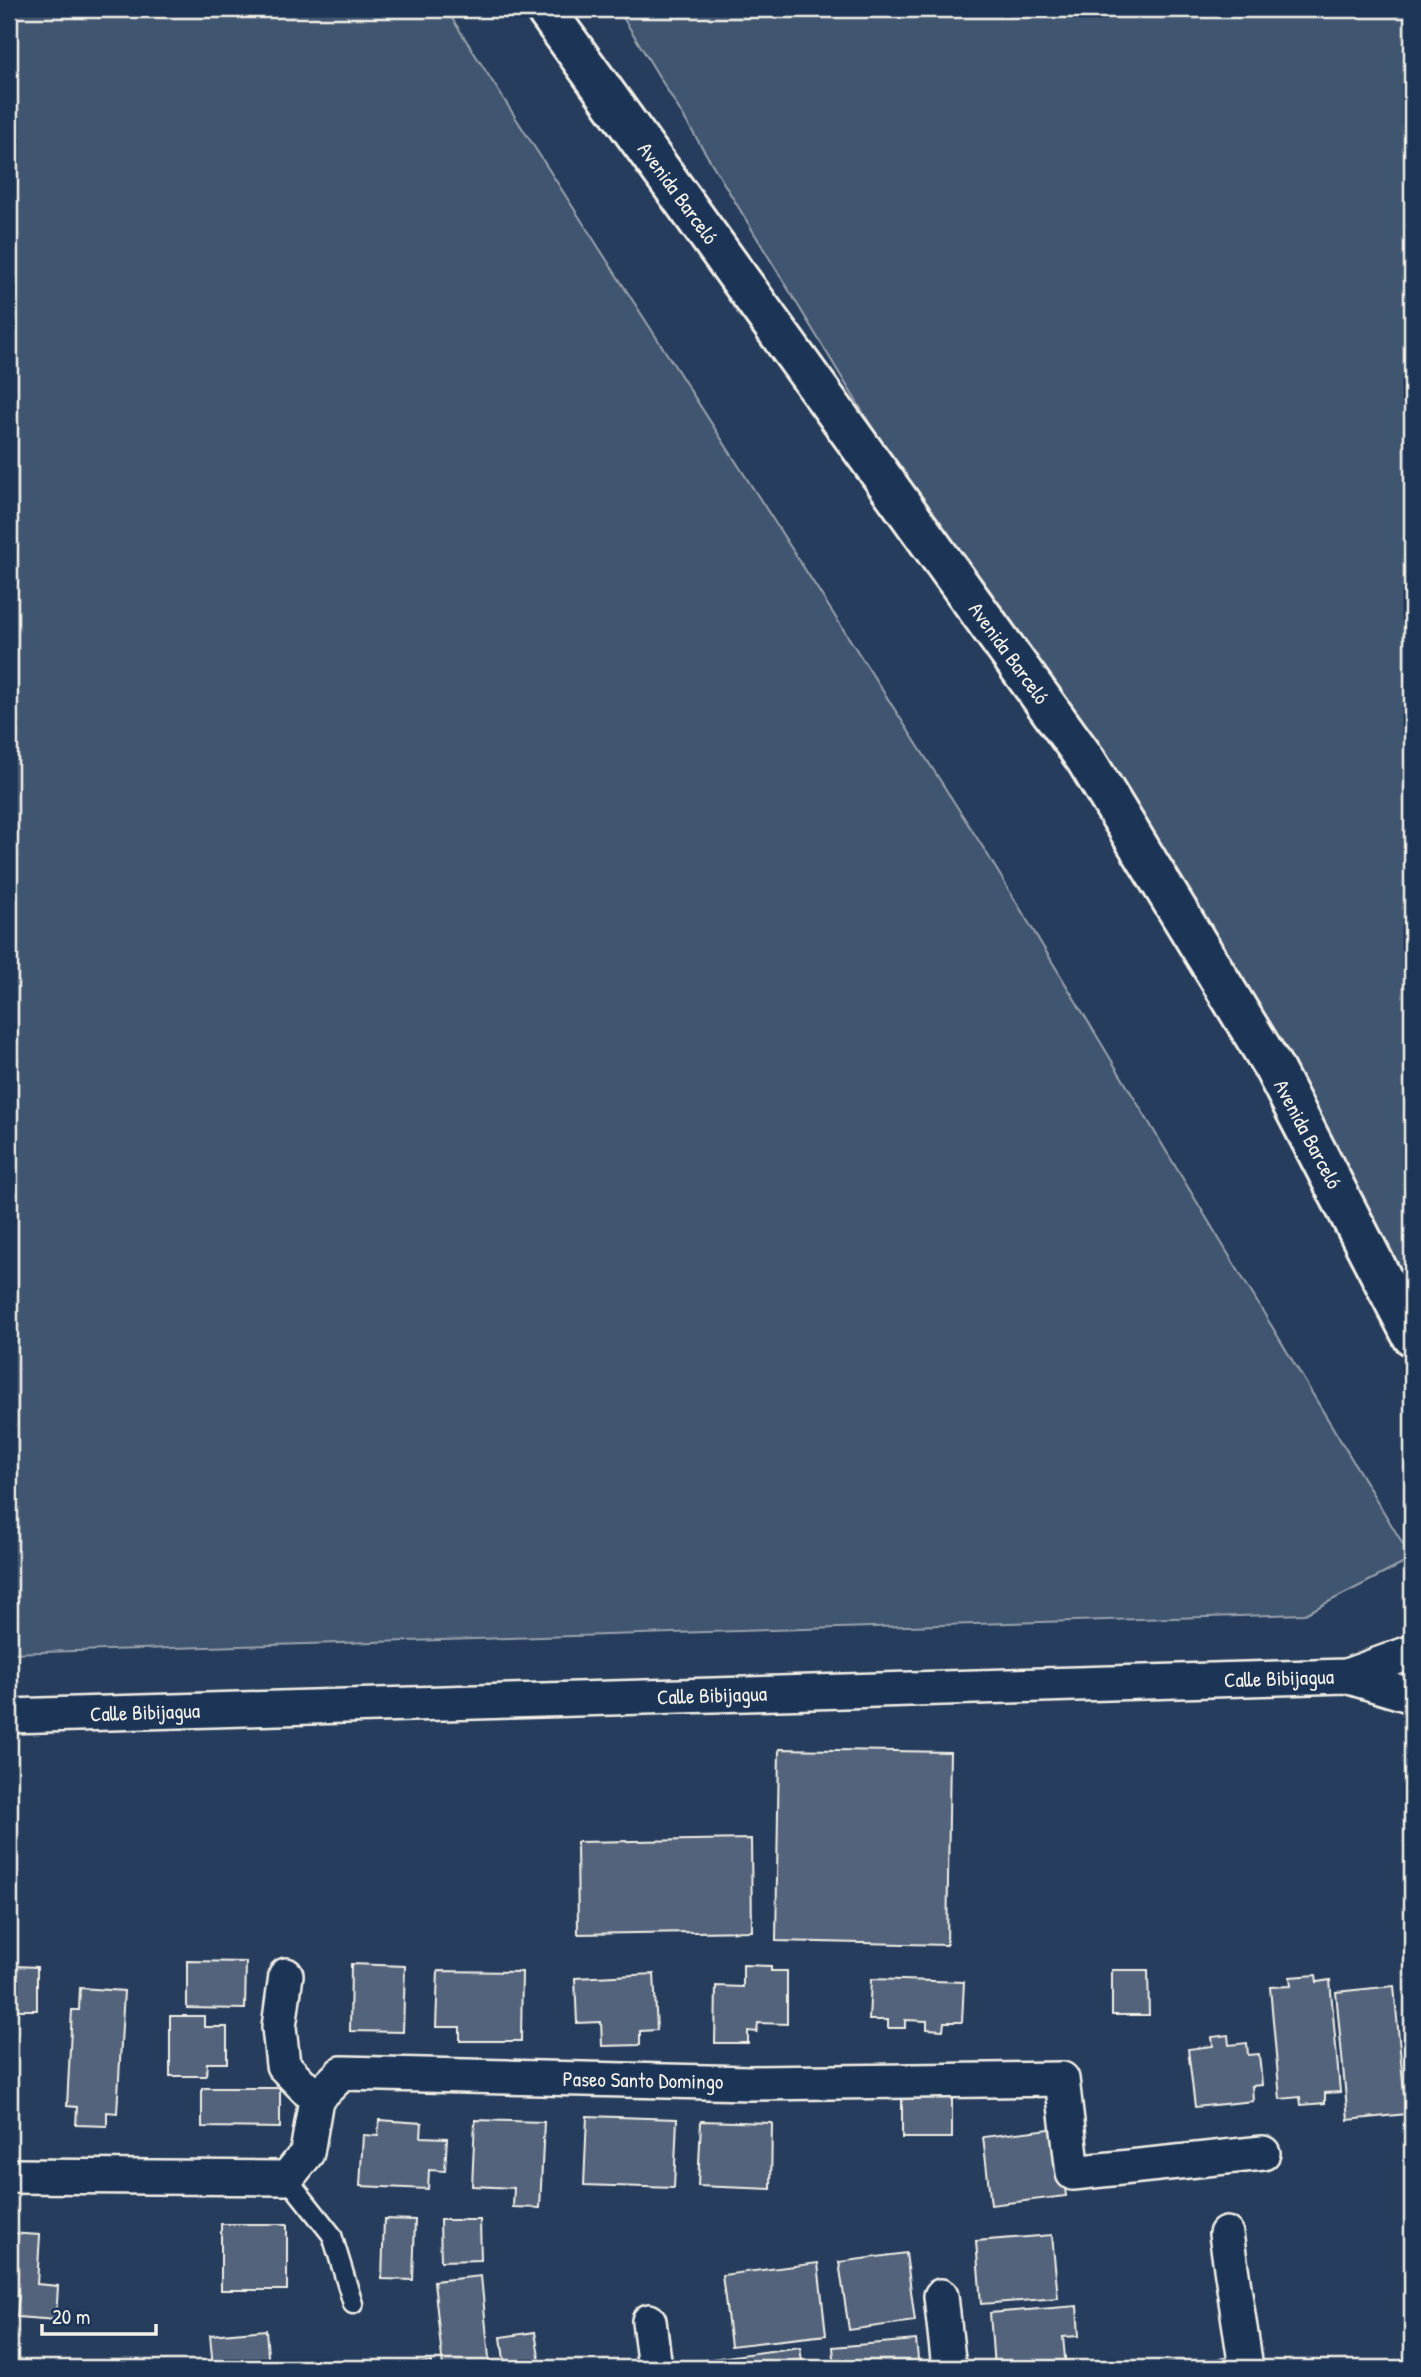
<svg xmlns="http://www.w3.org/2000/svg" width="1421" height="2377" viewBox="0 0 1421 2377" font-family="'Patrick Hand',sans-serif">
  <rect width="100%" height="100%" fill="#263d5d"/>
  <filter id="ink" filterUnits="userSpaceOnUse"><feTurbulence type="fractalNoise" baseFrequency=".0143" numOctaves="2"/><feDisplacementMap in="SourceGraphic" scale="14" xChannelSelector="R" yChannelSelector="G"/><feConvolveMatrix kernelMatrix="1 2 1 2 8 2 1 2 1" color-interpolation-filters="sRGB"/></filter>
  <g filter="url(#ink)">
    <path fill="#40546f" stroke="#9aa2ac" stroke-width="2" d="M9 9H446L986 852 1412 1559 1305 1614 9 1653Z
      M618 9H1412V1316Z"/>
    <path fill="#52647b" stroke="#f4f1e8" stroke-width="2" d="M779 1749 950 1752 947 1945 776 1941Z
      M751 1839 752 1931 578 1934 577 1842Z
      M9 1959H15L16 1966 37 1967V2010H9Z
      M187 1961 246 1962 245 2009 187 2008Z
      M351 1964 405 1966 403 2032 350 2031Z
      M743 1965 771 1966V1971H787V2024L758 2023 757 2032 748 2031V2043H715L716 1986 743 1987Z
      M1112 1970H1148L1149 2015H1112Z
      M438 1971 522 1972 521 2041H460V2027H436Z
      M654 1974 657 2030 640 2031V2045L602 2046 601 2022 577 2023 575 1978Z
      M1316 1975 1317 1982 1330 1980 1340 2092 1325 2093V2103L1301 2105 1300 2097 1280 2099 1270 1987 1291 1986 1290 1977Z
      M871 1979 964 1982 962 2022H944L943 2030 927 2029V2021L905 2020V2028H888V2020H869Z
      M1394 1986 1406 2114 1348 2120 1336 1992Z
      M80 1988 124 1991 117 2113 107 2112V2126L76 2125 77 2107 67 2106 72 2010H79Z
      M170 2016H204V2027H227V2063H207L206 2076H170Z
      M1228 2035 1229 2045 1247 2043 1248 2055 1259 2054 1262 2085 1252 2086 1253 2101 1195 2107 1188 2049 1213 2046 1212 2037Z
      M202 2088H280V2128L202 2127Z
      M902 2096H952V2138H902Z
      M587 2116 677 2119 674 2188 584 2185Z
      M379 2120 422 2123 421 2137 447 2138 445 2171 429 2170 428 2189 360 2186 363 2135 378 2136Z
      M475 2120 544 2122 540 2208 513 2207 514 2188 472 2186Z
      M701 2121 772 2123 771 2189 698 2186Z
      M1058 2128 1066 2196 991 2205 983 2137Z
      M384 2219 415 2220 413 2280 382 2279Z
      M440 2220H480L481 2260 441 2261Z
      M221 2224H287V2290H221Z
      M9 2233 40 2235 37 2284 58 2286 56 2320 17 2317 19 2296 9 2295Z
      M1052 2235 1058 2298 981 2304 976 2241Z
      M906 2253 915 2321 849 2330 839 2262Z
      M818 2263 826 2335 731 2346 722 2275Z
      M481 2276 490 2368H443L434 2281Z
      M1077 2306 1079 2336 1063 2337 1066 2368H994L990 2313Z
      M266 2330 269 2368H213L210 2335Z
      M535 2332 541 2368H505L501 2337Z
      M916 2340 919 2368H835L833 2347Z
      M800 2347 803 2368H697L696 2361Z
      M1227 2358 1228 2368H1125Z
      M431 2362V2368H354Z"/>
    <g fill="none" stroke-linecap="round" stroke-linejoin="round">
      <defs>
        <path id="service" d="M287 2178 332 2235 353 2304"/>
        <path id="minor" d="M1346 1676 1412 1652
          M9 1716 1346 1676 1412 1696
          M286 1975 279 2027 283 2065 316 2099
          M9 2176 287 2178 307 2153 316 2099 342 2073 749 2083 1062 2079 1073 2173 1263 2153
          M1226 2234 1246 2368
          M941 2296 949 2368
          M649 2321 655 2368"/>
        <path id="tertiary" d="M545 9 1086 760 1273 1067 1412 1336"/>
      </defs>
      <use href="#service" stroke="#f4f1e8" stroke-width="23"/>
      <use href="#minor" stroke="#f4f1e8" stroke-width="38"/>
      <use href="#tertiary" stroke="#f4f1e8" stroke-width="44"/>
      <use href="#service" stroke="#1d3557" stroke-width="18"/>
      <use href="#minor" stroke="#1d3557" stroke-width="33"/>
      <use href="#tertiary" stroke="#1d3557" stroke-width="38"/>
    </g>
  </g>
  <g text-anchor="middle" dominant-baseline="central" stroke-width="6" stroke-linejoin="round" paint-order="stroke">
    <g font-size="21" fill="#f4f1e8" stroke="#1d3557">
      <text transform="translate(678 193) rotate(54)">Avenida Barceló</text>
      <text transform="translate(1009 653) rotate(54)">Avenida Barceló</text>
      <text transform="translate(1308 1134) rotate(62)">Avenida Barceló</text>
      <text transform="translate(1279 1678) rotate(-2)">Calle Bibijagua</text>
      <text transform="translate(712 1695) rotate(-2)">Calle Bibijagua</text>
      <text transform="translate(145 1712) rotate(-2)">Calle Bibijagua</text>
      <text transform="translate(643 2080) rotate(1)">Paseo Santo Domingo</text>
    </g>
  </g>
  <rect width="1421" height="2377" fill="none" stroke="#1d3557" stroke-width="35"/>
  <rect x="18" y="18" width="1386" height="2342" fill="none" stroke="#f4f1e8" stroke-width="2.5" filter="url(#ink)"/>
  <path d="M42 2324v10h114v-10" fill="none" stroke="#f4f1e8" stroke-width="3.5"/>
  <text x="52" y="2324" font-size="21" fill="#f4f1e8" stroke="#1d3557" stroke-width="5" paint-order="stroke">20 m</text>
</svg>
